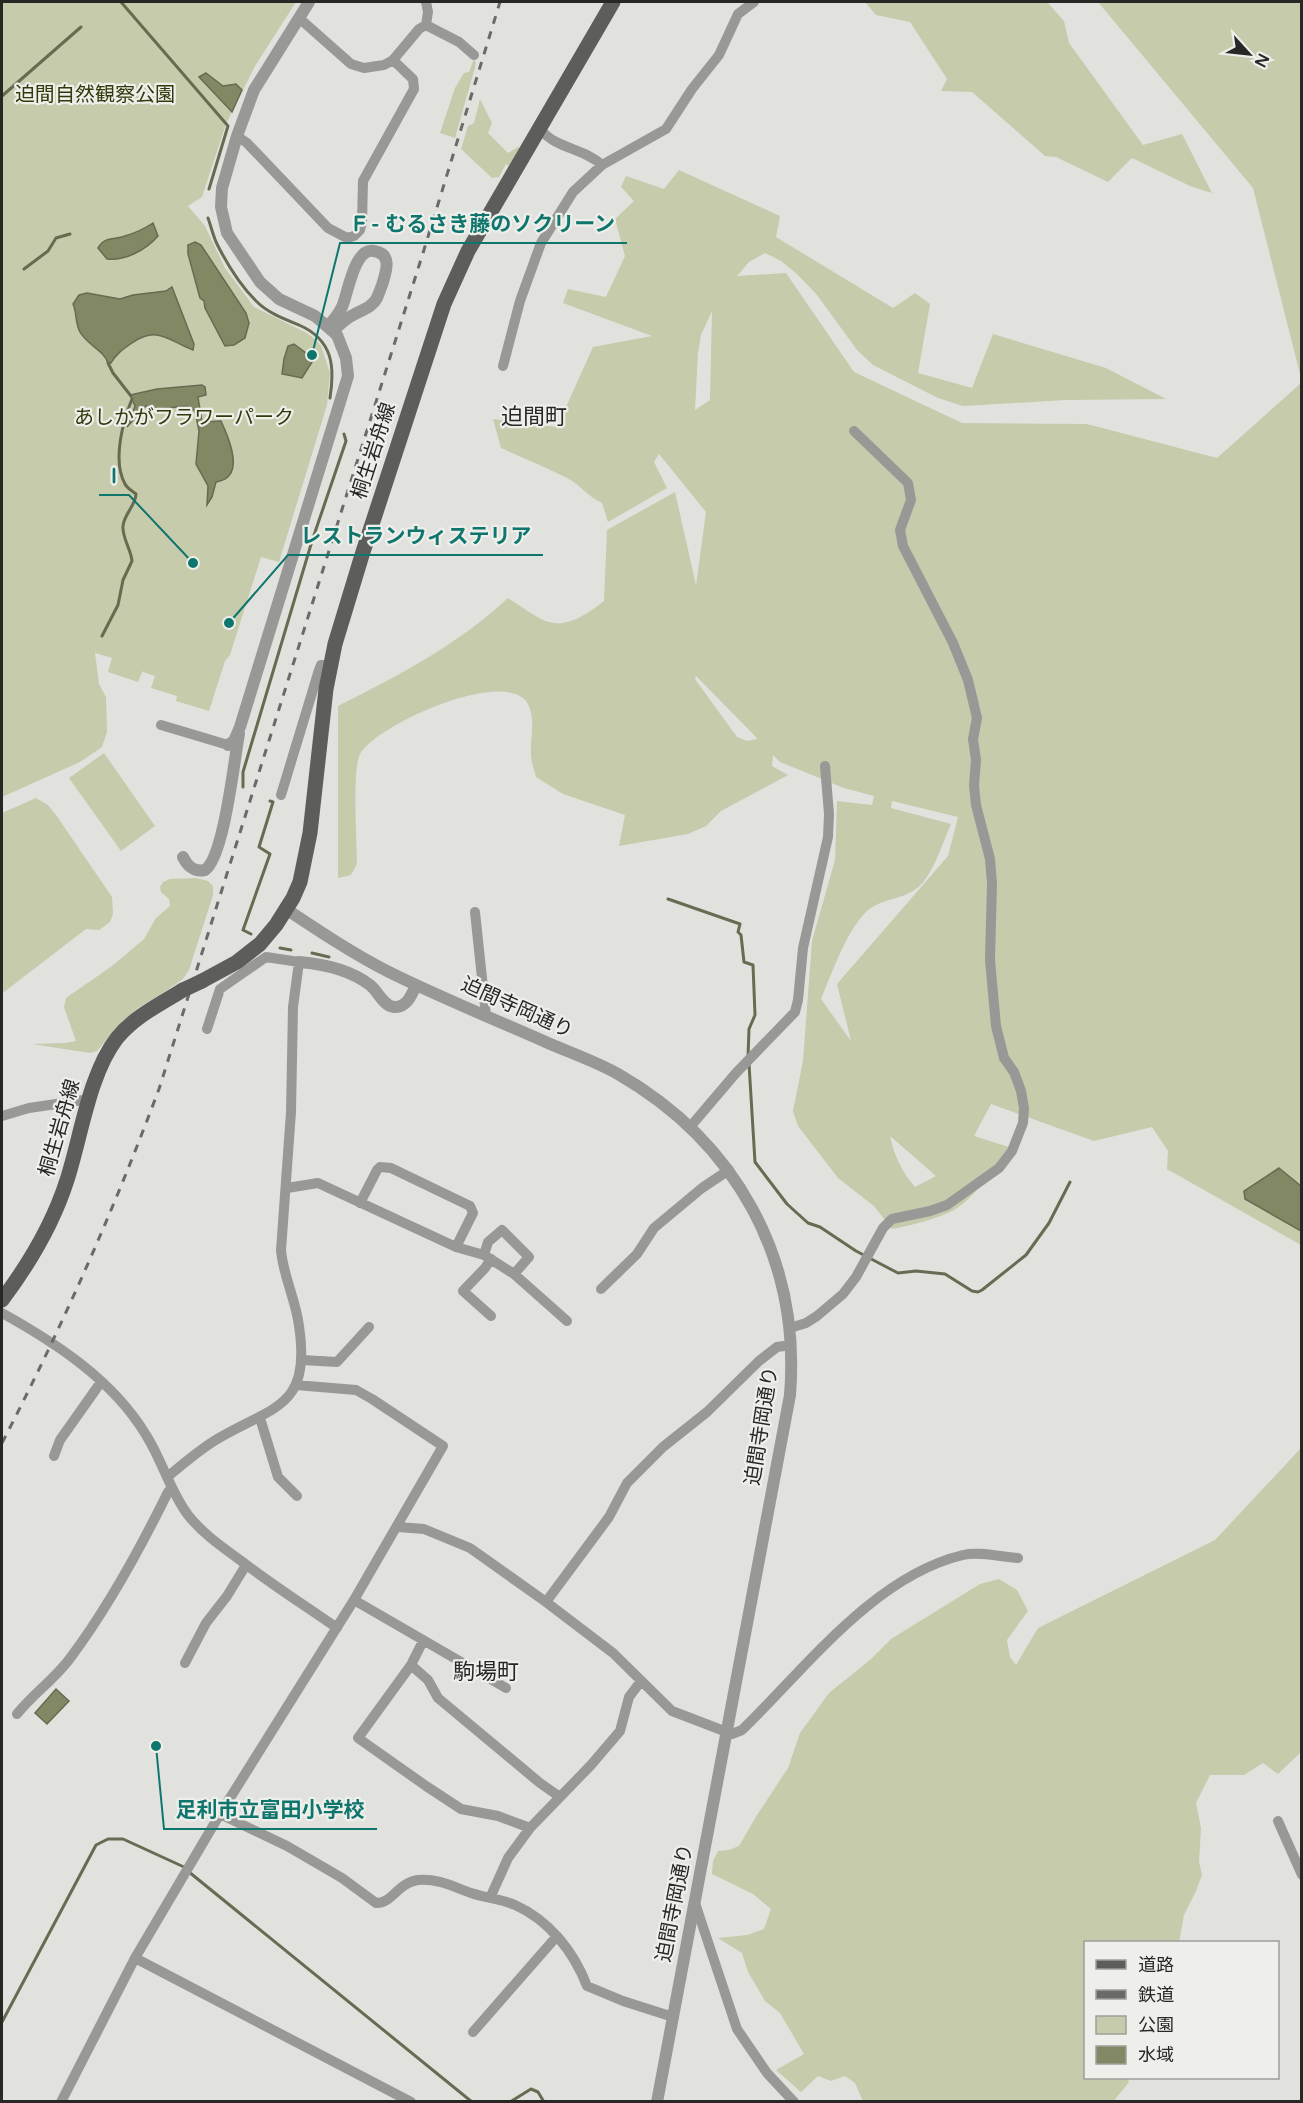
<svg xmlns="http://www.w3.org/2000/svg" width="1303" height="2103" viewBox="0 0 1303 2103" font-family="'Varela Round','Noto Sans JP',sans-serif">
  <rect width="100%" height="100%" fill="#e1e2de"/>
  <path fill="#c5cbab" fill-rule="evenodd" d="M2 2H296L255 66 226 124 202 197 188 206 205 226 225 268 254 307 305 332 315 339 321 346 330 373 327 405 279 562 261 557 230 655 225 661 209 711 176 701 177 696 151 688 155 676 143 672V670L138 682 108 672 112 658 95 653 99 684 106 697 107 732 102 747 80 762 2 797Z
    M865 2H1047L1064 21 1069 43 1143 145 1182 134 1212 193 1190 186 1132 158 1108 182 1056 157 1045 156 972 92 941 91 947 79 910 22 876 15Z
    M1098 2H1301V378L1253 188Z
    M474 59 476 63 474 71 455 138 440 133 455 88 464 73 469 72Z
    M480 99 492 123 488 133 508 153 518 147 520 149 510 167 506 164 499 177 492 178 461 149 468 126 474 123Z
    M679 170 780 216 776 237 893 308 915 293 930 304 918 373 972 388 993 334 1106 368 1166 399 1066 400 963 406 938 398 873 365 857 350 817 295 797 274 781 261 765 253 749 262 737 276 786 273 854 372 962 423 1087 424 1217 458 1301 383V1245L1167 1169 1168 1151 1152 1127 1094 1141 991 1104 974 1136 1009 1147C993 1168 977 1196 954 1210 934 1220 913 1225 892 1229L874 1206 838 1178 798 1126 793 1111 803 1061 812 941 835 860 837 801 872 805 874 796 844 788 780 762 773 755 772 766 788 775 721 811 706 826 688 834 619 846 625 815 563 794 536 777C534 769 531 762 531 754 530 738 536 720 528 704 508 666 377 724 360 754 352 769 357 843 357 864L351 875 338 878V706C401 674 456 646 508 598 518 604 539 620 549 622 568 628 590 612 604 601L607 530 675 492 696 585 706 512 659 454 654 462 667 488 608 522 602 503C588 497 581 485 567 478 546 467 523 458 501 448L493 419 557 427 593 347 652 336 563 303 568 289 606 297 625 256 615 219 634 201 621 187 626 176 664 189ZM712 311 710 400 695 410 698 353 701 335ZM696 676 757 738V739L747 741 737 737 695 679ZM892 801 958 817 948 856 837 984 851 1041 821 999C831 975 847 930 866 912 879 899 901 900 916 889 932 878 943 842 951 824L891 808ZM890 1136 936 1176 915 1187C902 1172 894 1155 890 1136Z
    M104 753 155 826 121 851 69 778Z
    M36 798 48 805 56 815 112 897 113 914 110 922 99 930 86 929 4 992 2 990V813Z
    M196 878 208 881 213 886V895L189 970 183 979 166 991 138 1008 117 1027 97 1051 90 1053 32 1044 65 1043 76 1041 64 1007 66 998 112 966 144 939 156 918 170 906 169 899 161 892 160 887 163 882 170 879Z
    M1301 1448V1752L1278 1774 1263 1763 1244 1775H1210L1196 1803 1201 1828 1199 1862 1202 1875 1196 1891 1184 1915 1179 1942H1086V2078H1127L1129 2082 1113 2102 863 2101 855 2083 845 2076 831 2081 818 2076 801 2092 776 2070 804 2054 780 2013 765 2001 748 1972 742 1953 718 1938 747 1935 764 1929 771 1909 753 1894 712 1874 713 1861 718 1851 729 1850 739 1846 757 1815 788 1768 800 1733 829 1693 871 1659 891 1639 980 1584 999 1579 1017 1590 1028 1611 1007 1640 1010 1657 1016 1665 1038 1628 1215 1540Z"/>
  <path fill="#828864" stroke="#676b51" stroke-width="1.5" d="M206 73 223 86 236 84 242 90 232 112 199 77Z
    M153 223 158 236C146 250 125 261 107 259L98 248C105 236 114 240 125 236 135 233 144 229 153 223Z
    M195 242 201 245 246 313 249 323 245 338 234 345 225 346 205 308 204 301 200 298 188 254V245Z
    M172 287 194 344 193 350C169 341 158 325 132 343 123 349 116 354 111 363H108C104 350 87 345 80 332 75 323 77 313 73 304L79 295 87 293 120 299 133 295 166 291Z
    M294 344 314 359 302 378 282 374 284 359 288 346Z
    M202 385 205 387 206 395 198 397 202 422 221 421C227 434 243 469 225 479 222 481 219 481 216 482L212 497 207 505 208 486 196 464 199 431 195 411 187 406 158 409 146 406 127 427 135 406 130 395 157 389Z
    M1279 1168 1301 1186V1231L1245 1199 1244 1191Z
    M56 1689 69 1701 47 1724 35 1713Z"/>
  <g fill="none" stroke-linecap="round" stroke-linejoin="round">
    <path stroke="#676b51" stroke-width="3" d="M121 2 228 126 209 189
      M2 96 81 27
      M208 218C211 226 213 236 217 244 227 264 240 285 256 301 268 313 284 319 299 325 333 340 335 366 330 398
      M24 269 48 251 56 238 70 234
      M108 363 113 373 131 396
      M102 636 118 605 123 580 132 561C131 549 122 538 123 526 124 514 136 505 136 494 132 491 127 488 125 484 112 461 123 421 132 399
      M243 787V772L312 541 346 441 344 434
      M668 899 740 924 738 932 741 935 744 962 753 965 755 1015 749 1029 748 1057
      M251 934 243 930 270 854 259 847 273 802 270 801
      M280 948 291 950
      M312 953 329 957
      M749 1064 755 1162 787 1204 808 1223 820 1227 856 1251 898 1273 916 1271 945 1274 972 1291 978 1292 982 1290 1026 1255 1049 1223 1070 1182
      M189 1872 472 2102
      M2 2022 96 1845 108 1839H123L184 1867
      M510 2102 531 2089 538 2092 544 2102"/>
    <path stroke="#989997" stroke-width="10" d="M426 2 428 12 426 25
      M299 18 351 64 364 68 384 65 393 60 419 29 426 25
      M426 25 459 42 474 55
      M540 129C556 149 584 148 602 165
      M237 136 247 143 328 228 347 238 354 236 360 230 362 223 363 181 414 89 413 79 393 60
      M503 366 520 301 541 243 573 192 602 165 666 129 692 89 719 55 738 14 754 2
      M161 725 228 745
      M281 795 319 670 321 665H331
      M475 912 486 1016
      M2 1116 29 1108 90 1099
      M690 1127 736 1073 795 1012 798 1000 803 948 828 837 829 814 825 766
      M287 1188 318 1183 456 1247 484 1255 514 1274 567 1321
      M360 1203 377 1170 380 1167 391 1168 470 1206 473 1213 456 1247
      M484 1255 488 1242 502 1230 529 1257 514 1274
      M601 1289 637 1254 654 1228 702 1188 729 1170
      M2 1313C56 1343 113 1380 146 1435 162 1460 170 1491 188 1515 202 1533 222 1547 240 1560 271 1584 304 1605 337 1628
      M491 1316 463 1291 485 1268 491 1259
      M790 1328 806 1323 817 1316 843 1294 856 1277 883 1228 892 1219 930 1211 947 1205 999 1168 1012 1151 1023 1123 1024 1108 1021 1091 1014 1072 1004 1058 996 1026 990 960 992 883 990 859 976 805 974 785 976 760 973 739 977 718 968 680 953 643 903 546 900 530 911 500 908 483 854 431
      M791 1345 777 1347 759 1361 707 1412 663 1447 627 1483 609 1517 546 1602 613 1653 672 1711 732 1734 742 1730C805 1669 874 1576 963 1555 979 1551 1001 1557 1018 1558
      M302 1360 337 1362 369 1327
      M260 1418 278 1477 297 1496
      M54 1456 60 1440 101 1382
      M167 1477C182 1465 198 1451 214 1441 271 1406 312 1410 299 1326 296 1300 283 1276 281 1250L291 1112 293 1007 299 962 266 957 220 989 207 1029
      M398 1527 424 1529 470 1548 546 1602
      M354 1600 506 1688
      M423 1641 411 1665 428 1680 438 1698 540 1783 560 1797
      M185 1663 206 1623 227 1596 246 1565
      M411 1665 358 1738 426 1786 461 1809 498 1816 530 1828
      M17 1714C34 1693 56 1678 71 1657 109 1606 140 1549 168 1492L172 1488
      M220 1814 287 1846 342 1878 376 1903C393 1903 397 1883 418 1880 437 1878 454 1887 471 1893 486 1898 501 1899 515 1905 549 1920 574 1952 587 1986L623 2001 673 2017
      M1278 1821 1302 1875
      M490 1898 508 1858 530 1828 591 1765 620 1731 629 1697 641 1681
      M695 1903 737 2029 767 2073 794 2102
      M135 1958 411 2102
      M473 2032 557 1936
      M61 2102 135 1958 220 1814 354 1600 443 1446 372 1399 356 1390 296 1385"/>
    <path stroke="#989997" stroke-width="12" d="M328 326C334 320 338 315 342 307 348 294 354 247 374 251 393 254 386 272 382 285 379 292 378 300 371 305 367 309 360 311 355 314 346 318 340 324 333 331
      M228 745 234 741 240 727 348 376 346 358 337 335 315 316 279 299 260 282 227 233 221 207 222 188 237 136 254 90 309 2
      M183 857C188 867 194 872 205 870 224 857 234 761 239 734
      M286 909C319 931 352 953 387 971 439 997 494 1019 548 1043 571 1053 597 1062 618 1074 736 1142 801 1259 790 1395L657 2102
      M299 962C324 964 349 969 370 985 378 991 383 1006 394 1007 407 1008 412 994 416 985"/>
    <path stroke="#5d5d5b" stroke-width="15" d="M202 981 237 962 260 944 276 925 293 898 300 882 310 833 326 689 335 644 362 555 444 304 468 251 613 2
      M2 1300C29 1264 53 1224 67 1180 81 1137 89 1074 117 1038 134 1017 160 1004 183 990"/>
    <path stroke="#6a6b69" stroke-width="3" stroke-dasharray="8 8" stroke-linecap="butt" d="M2 1443C62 1327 113 1212 159 1089L423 253 500 2"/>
    <path stroke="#5d5d5b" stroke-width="15" d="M183 990 202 981"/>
  </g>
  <g text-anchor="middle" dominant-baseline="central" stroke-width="4.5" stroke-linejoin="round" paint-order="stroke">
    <g font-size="20" fill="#34390b" stroke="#eeefeb">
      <text x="95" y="95">迫間自然観察公園</text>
      <text x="184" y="418">あしかがフラワーパーク</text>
    </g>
    <g font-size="20" fill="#272826" stroke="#eeefeb">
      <text transform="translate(374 451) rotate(-72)">桐生岩舟線</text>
      <text transform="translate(517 1008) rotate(24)">迫間寺岡通り</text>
      <text transform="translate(60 1128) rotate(-74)">桐生岩舟線</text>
      <text transform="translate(762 1426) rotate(-81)">迫間寺岡通り</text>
      <text transform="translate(675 1903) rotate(-79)">迫間寺岡通り</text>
    </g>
    <g font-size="22" fill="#272826" stroke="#eeefeb">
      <text x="534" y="417">迫間町</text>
      <text x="486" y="1672">駒場町</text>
    </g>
  </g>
  <path fill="none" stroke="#0f766e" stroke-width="2" d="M312 355L340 243H627M193 563L129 495H99M229 623L288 555H543M156 1746L164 1829H377"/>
  <g fill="#0f766e" stroke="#eeefeb" stroke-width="2">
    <circle cx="312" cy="355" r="6"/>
    <circle cx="193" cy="563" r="6"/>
    <circle cx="229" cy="623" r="6"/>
    <circle cx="156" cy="1746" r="6"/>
  </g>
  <g font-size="21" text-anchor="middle" font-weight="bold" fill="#0f766e" stroke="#eeefeb" stroke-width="4.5" stroke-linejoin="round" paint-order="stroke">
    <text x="484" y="231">F - むるさき藤のソクリーン</text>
    <text x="114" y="483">I</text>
    <text x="416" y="543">レストランウィステリア</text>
    <text x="270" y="1817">足利市立富田小学校</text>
  </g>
  <rect width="1303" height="2103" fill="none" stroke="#272826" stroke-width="6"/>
  <rect x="1084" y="1941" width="195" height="138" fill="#eeefeb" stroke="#9e9f9c" stroke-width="1.5"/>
  <rect x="1096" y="1960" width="30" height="9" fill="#5d5d5b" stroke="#9e9f9c" stroke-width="1.5"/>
  <text x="1138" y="1971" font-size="18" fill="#272826">道路</text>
  <rect x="1096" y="1990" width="30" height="9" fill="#6a6b69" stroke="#9e9f9c" stroke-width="1.5"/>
  <text x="1138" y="2001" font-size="18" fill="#272826">鉄道</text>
  <rect x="1096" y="2016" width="30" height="18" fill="#c5cbab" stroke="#9e9f9c" stroke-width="1.5"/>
  <text x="1138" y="2031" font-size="18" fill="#272826">公園</text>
  <rect x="1096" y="2046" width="30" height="18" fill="#828864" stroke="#9e9f9c" stroke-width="1.5"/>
  <text x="1138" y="2061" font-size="18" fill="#272826">水域</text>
  <g transform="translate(1249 54) rotate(117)" stroke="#eeefeb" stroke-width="4.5" paint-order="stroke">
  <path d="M0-4.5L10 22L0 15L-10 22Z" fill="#272826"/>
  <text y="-9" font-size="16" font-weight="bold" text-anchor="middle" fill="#272826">N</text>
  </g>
</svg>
